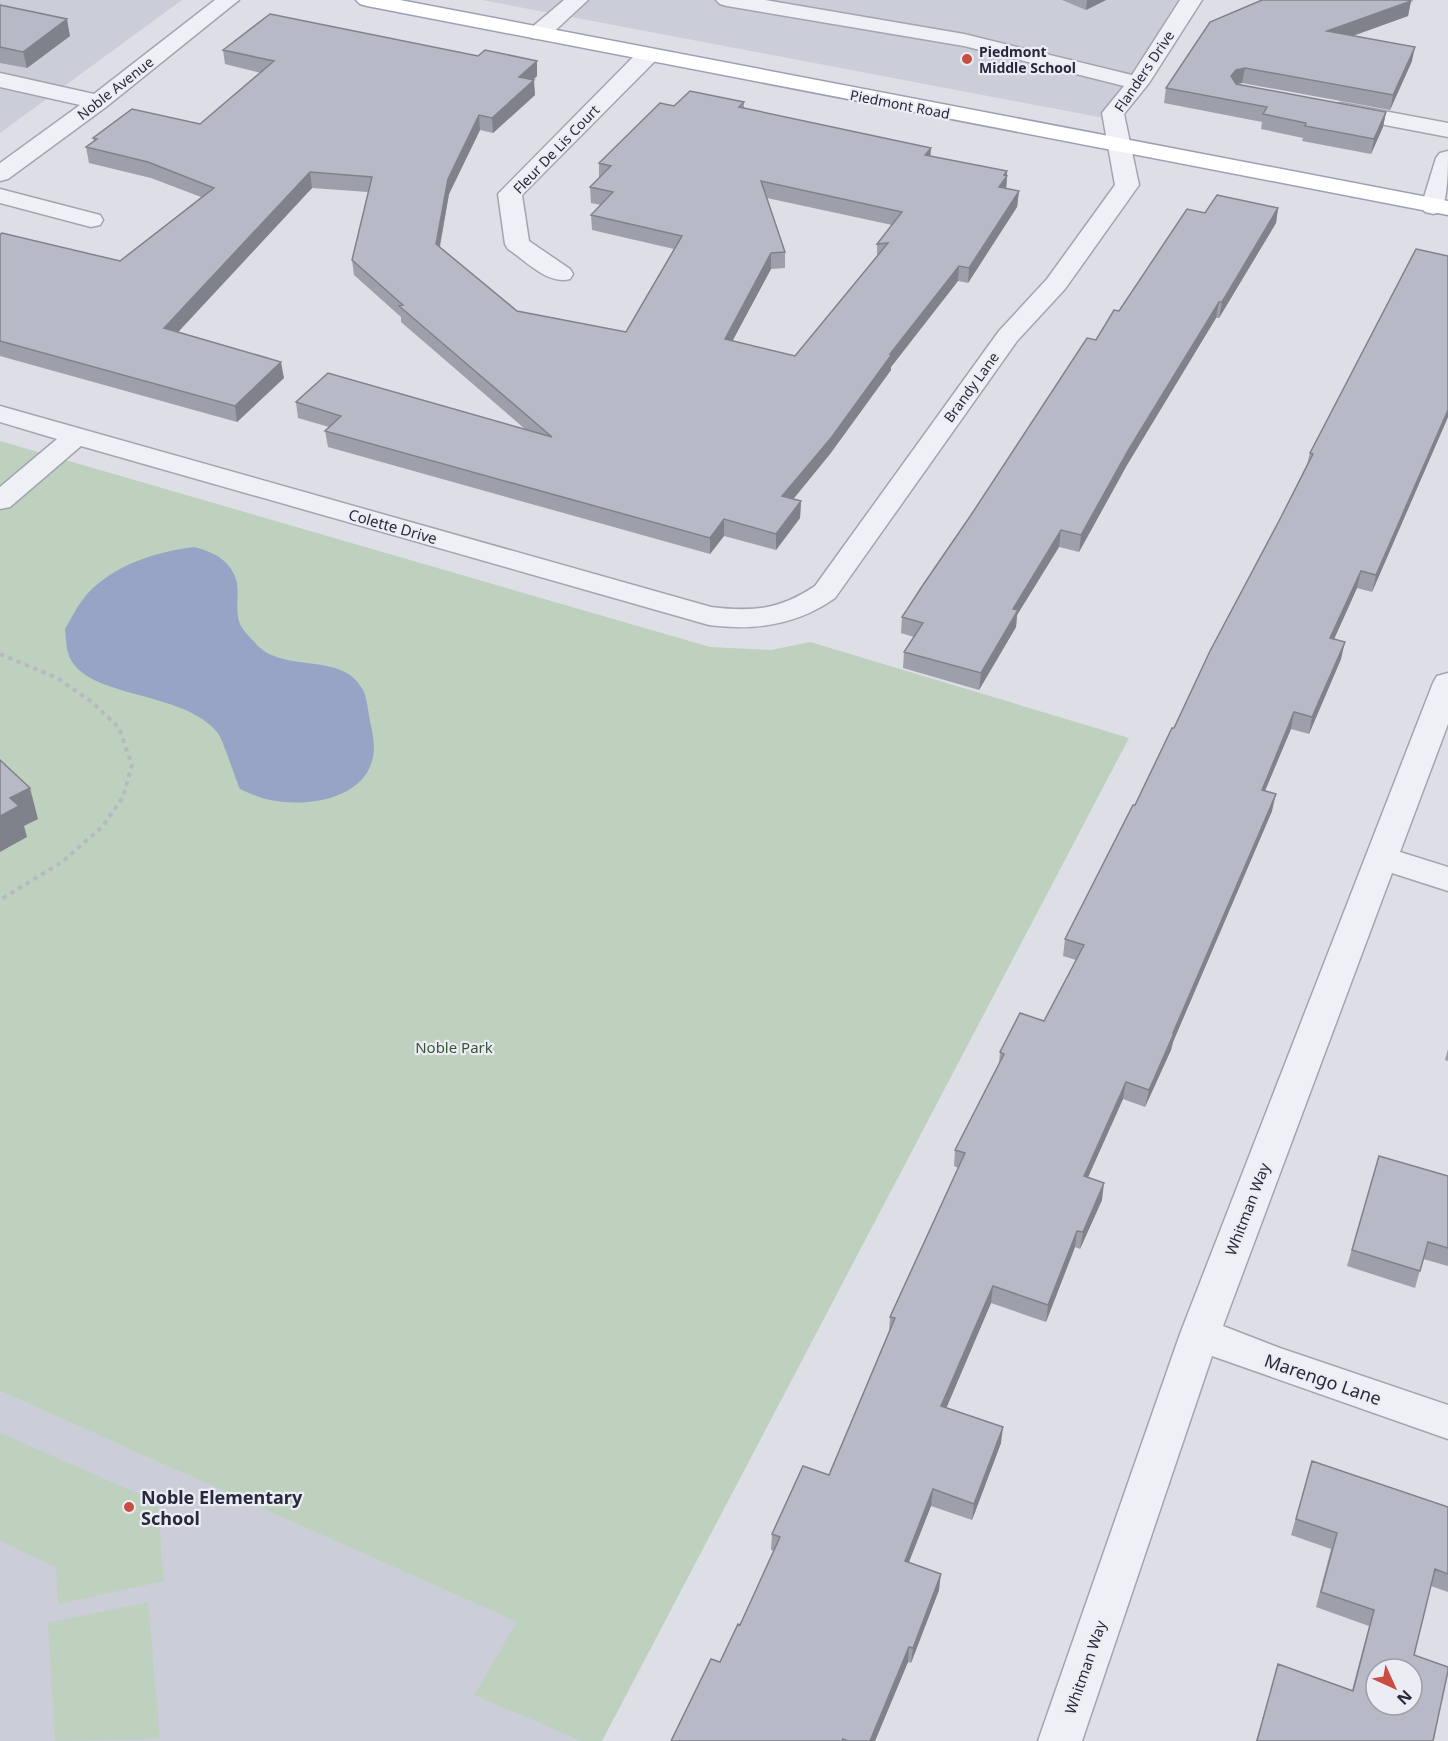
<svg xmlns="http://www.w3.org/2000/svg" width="1448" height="1741" viewBox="0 0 1448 1741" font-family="'Noto Sans',sans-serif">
  <rect width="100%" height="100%" fill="#dddee6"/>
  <path fill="#cbcdd8" d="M0 0H182L0 133Z
    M482 0H1178L1104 118Z
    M0 1391 518 1622 475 1695 581 1741H0Z"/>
  <path fill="#bed0be" d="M0 441 710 647 771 650 810 642 1129 738 602 1741H581L474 1695 517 1622 0 1391Z
    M0 1433 157 1502 164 1581 58 1604 56 1567 0 1541Z
    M148 1602 160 1739 55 1741 48 1623Z"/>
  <path fill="#98a4c6" d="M194 547C214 552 232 561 237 583 239 596 235 611 240 624 243 631 252 639 257 645 285 674 343 651 363 690 367 698 368 711 370 721 373 734 376 748 372 761 361 801 303 807 270 800 260 798 249 793 240 789 235 778 223 740 218 733 182 689 88 700 69 656 66 648 66 637 65 629 72 617 79 603 88 593 116 564 156 552 194 547Z"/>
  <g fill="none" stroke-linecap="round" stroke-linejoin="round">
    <defs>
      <path id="minor" d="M215 0H239L106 107 8 179 0 181V163L80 105 0 87V73L94 94Z
        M564 0H588L547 38 539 39 531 38 528 33 531 28Z
        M716 0H765L964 34 1132 75 1180 0H1202L1149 83 1124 114 1139 185 1065 289 1017 341 835 598C797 625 755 631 709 625L81 446 10 507 0 509V487L57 439 0 422V406L711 607C753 612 779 610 815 586L999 331 1047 279 1115 185 1102 113 1124 86 964 46 727 6 720 4Z
        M648 48 656 50 659 55 656 60 522 195 529 241 570 269 573 274 570 279C548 285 526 261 508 249L505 244 498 194 640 50Z
        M1341 103 1448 123V137L1333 115 1330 110 1333 105Z
        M1448 151C1448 170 1448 196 1441 212L1433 214 1425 212 1421 207 1436 158 1440 153Z
        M0 189 100 215 103 220 100 225 91 227 0 203Z
        M1448 673V724L1400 852 1448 867V891L1392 873 1223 1326 1280 1348 1448 1405V1439L1212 1356 1082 1741H1038L1180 1334 1433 683 1437 676Z"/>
      <path id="major" d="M356 0H400L1448 201V215L367 6 360 4Z"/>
    </defs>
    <use href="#minor" stroke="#a3a4b0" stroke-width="3"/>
    <use href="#major" stroke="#9ca0b2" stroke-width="3"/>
    <path stroke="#b7b9c1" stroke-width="4" stroke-dasharray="4.5 4.5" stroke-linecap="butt" d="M0 654 57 678 92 702 119 728 132 765 123 797 103 826 62 862 0 900"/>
    <use href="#minor" fill="#eff0f5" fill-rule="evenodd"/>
    <use href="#major" fill="#fff" fill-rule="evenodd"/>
  </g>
  <path fill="#9d9faa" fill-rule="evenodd" d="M1062 0H1106L1086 10Z
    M1411 1 1408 16 1353 36 1412 61 1390 110 1242 83 1236 84 1386 112 1383 127 1371 154 1302 141 1303 138 1261 129 1262 122 1164 103 1166 88Z
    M0 5 70 36 27 68 0 63Z
    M223 50 478 56 537 61V76L533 80 535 95 493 133 480 130 449 194 440 247 517 311 626 332 674 249 592 230 591 215 601 205 591 203 590 187 599 178V163L674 106 744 102V108L1007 176 1006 189 1019 191 1017 207 968 283 958 281 891 367V370L830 454 793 499 801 501 800 518 776 550 724 536 710 554 328 447 325 431 329 427 298 418 296 402 525 429 401 322V317L354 275 352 260 368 192 312 188 178 332 284 378 237 422 0 356V234L120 261 201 197 151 178 89 163 86 147 94 142 93 138 200 124 261 73 225 64ZM767 198 892 225 877 244V257L795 356 732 341 771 269 785 268V252Z
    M1278 208 1276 223 1219 318H1216L1127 465 1079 552 1059 547 1017 615 1016 627 979 690 903 668 904 652 914 637 901 633 902 617 1096 340 1119 311 1205 213Z
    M1448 417 1372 592 1357 588 1334 639 1341 659 1309 734 1291 729 1265 791 1272 811 1173 1042 1171 1050 1145 1107 1123 1099 1088 1177 1102 1200 1080 1249 1075 1247 1046 1322 991 1303 946 1408 1001 1443 972 1520 931 1506 909 1562 939 1590 911 1663 908 1662 875 1741H671L720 1662 740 1625 774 1551 771 1550 772 1534 829 1475 889 1332 890 1317 958 1168 954 1166 955 1150 999 1064 1000 1052 1044 1021 1076 960 1063 956 1065 939 1135 805 1279 521 1307 464 1310 453Z
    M1448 1049V1061L1445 1060Z
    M1379 1156 1448 1176V1266L1423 1259 1415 1288 1347 1266Z
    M1312 1461 1448 1507V1592L1431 1586 1414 1655 1433 1741H1256L1278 1664 1352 1690 1369 1626 1316 1607 1331 1549 1291 1535Z"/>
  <path fill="#80828b" d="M1087 0H1106L1086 10Z
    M1411 1 1408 16 1324 46 1327 31Z
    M67 19 70 36 27 68 23 52Z
    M1415 47 1412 61 1390 110 1393 95Z
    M537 61V76L520 92 519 77Z
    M1245 68 1242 83 1233 85 1231 76 1236 70Z
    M534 80 535 95 493 133 492 118Z
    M1386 112 1383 127 1371 154 1374 139Z
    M479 115 480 130 449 194 437 260 436 244 448 179Z
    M931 148 930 163 925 155Z
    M1007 171V177V176L1006 191 999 187 1004 175Z
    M310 172 312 188 167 344 164 328Z
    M1019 191 1017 207 968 283 969 268Z
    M1278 208 1276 223 1219 318 1222 302Z
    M771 253V269L725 355V339Z
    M959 266 958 281 891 367V370L830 454 782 513V496L890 354Z
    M1219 302 1216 318 1127 465 1079 552 1081 535 1129 449Z
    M281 362 284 378 237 422 235 406Z
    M1448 410V417L1372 592 1376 575Z
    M801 501 800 518 776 550V534Z
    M724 519V536L710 554V538Z
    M1061 530 1059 547 1017 615 1016 627 979 690 981 673 1013 609Z
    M1361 571 1357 588 1327 655 1330 638Z
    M1345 642 1341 659 1309 734 1312 717Z
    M1294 712 1291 729 1258 807 1262 790Z
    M30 788 38 819 24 826 27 837 0 852V816L10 798Z
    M1276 794 1272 811 1173 1042 1171 1050 1145 1107 1149 1090Z
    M1126 1082 1123 1099 1081 1193 1084 1176Z
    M1104 1183 1102 1200 1080 1249 1083 1232Z
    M1077 1231 1075 1247 1046 1322 1048 1305Z
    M993 1286 991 1303 940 1423 941 1406Z
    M1003 1427 1001 1443 972 1520 974 1504Z
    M933 1489 931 1506 903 1577 905 1561Z
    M941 1574 939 1590 911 1663 913 1648Z
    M909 1647 908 1662 875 1741H870Z"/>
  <path fill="#b7b9c6" stroke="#80828b" stroke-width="1.5" fill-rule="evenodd" d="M1262 0H1407L1411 1 1327 31 1415 47 1393 95 1245 68 1236 70 1231 76 1236 84 1386 112 1374 139 1305 126 1306 123 1263 114 1267 107 1166 88 1210 22Z
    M0 5 67 19 23 52 0 47Z
    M270 14 478 56 485 50 537 61 519 77 534 80 492 118 479 115 448 179 436 244 517 311 626 332 682 236 591 215 613 192 590 187 611 166 599 163 660 103 674 106 690 91 744 102 739 107 931 148 925 155 1007 171 1004 175 1007 176 999 187 1019 191 969 268 959 266 890 354H892L831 438 782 496 801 501 776 534 724 519 710 538 325 431 341 416 296 402 328 373 552 437 399 306 403 305 352 260 372 177 310 172 164 328 281 362 235 406 0 341V234L2 233 120 261 214 188 148 162 86 147 97 139 93 138 132 109 200 124 274 61 223 50ZM761 181 902 212 877 244 888 243 795 356 725 339 771 253 785 252Z
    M1217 195 1278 208 1222 302H1219L1129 449 1081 535 1061 530 1013 609 1018 610 981 673 904 652 923 623 902 617 923 585 971 515 1087 338 1096 340 1114 310 1119 311 1187 209 1205 213Z
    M1416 249 1448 256V410L1376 575 1361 571 1330 638 1345 642 1312 717 1294 712 1262 790 1276 794 1173 1033H1174L1149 1090 1126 1082 1084 1176 1104 1183 1083 1232 1077 1231 1048 1305 993 1286 941 1406 1003 1427 974 1504 933 1489 905 1561 941 1574 913 1648 909 1647 870 1741H848L843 1739 842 1741H671L711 1659 720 1662 738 1624 740 1625 780 1537 772 1534 803 1466 829 1475 895 1318 890 1317 965 1153 955 1150 1004 1054 1000 1052 1020 1013 1044 1021 1084 945 1065 939 1133 805H1135L1172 728H1174L1210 651 1279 521 1313 454 1310 453Z
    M0 760 30 788 10 798 19 806 0 816Z
    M1379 1156 1448 1176V1248L1428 1242 1420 1271 1352 1250Z
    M1312 1461 1448 1507V1574L1435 1569 1414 1655 1448 1667V1671L1433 1741H1257L1278 1664 1353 1691 1374 1610 1321 1592 1337 1533 1296 1519ZM1376 1669H1412V1705H1376Z"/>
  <g fill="#ca4d43" stroke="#ecedf4" stroke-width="2">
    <circle cx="967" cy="59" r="6"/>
    <circle cx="129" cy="1507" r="6"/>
  </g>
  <g text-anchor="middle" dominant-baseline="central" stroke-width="4.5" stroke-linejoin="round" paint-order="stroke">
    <g font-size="14" font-weight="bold" fill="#272a3c" stroke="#ecedf4" text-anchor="start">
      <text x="979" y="51">Piedmont<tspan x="979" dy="16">Middle School</tspan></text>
    </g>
    <g font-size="14" fill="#272a3c" stroke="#ecedf4">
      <text transform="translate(1144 71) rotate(-56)">Flanders Drive</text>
      <text transform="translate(115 88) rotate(-38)">Noble Avenue</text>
      <text transform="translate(900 104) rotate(11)">Piedmont Road</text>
      <text transform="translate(556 149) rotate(-46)">Fleur De Lis Court</text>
      <text transform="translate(971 387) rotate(-54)">Brandy Lane</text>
    </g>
    <g font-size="15" fill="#272a3c" stroke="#ecedf4">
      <text transform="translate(393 526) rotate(16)">Colette Drive</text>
      <text transform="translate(1247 1209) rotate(-69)">Whitman Way</text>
      <text transform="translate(1085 1667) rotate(-71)">Whitman Way</text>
    </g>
    <g font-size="15" fill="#345736" stroke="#ecedf4">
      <text x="454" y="1047">Noble Park</text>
    </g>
    <g font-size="18" fill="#272a3c" stroke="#ecedf4">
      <text transform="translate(1323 1379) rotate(19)">Marengo Lane</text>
    </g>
    <g font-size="18" font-weight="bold" fill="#272a3c" stroke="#ecedf4" text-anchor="start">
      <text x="141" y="1497">Noble Elementary<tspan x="141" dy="21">School</tspan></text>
    </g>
  </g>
  <g transform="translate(1394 1687) rotate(135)"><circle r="28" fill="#ecedf4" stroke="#9d9faa" stroke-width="1.5"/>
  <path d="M0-4.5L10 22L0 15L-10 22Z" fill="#ca4d43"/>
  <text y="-9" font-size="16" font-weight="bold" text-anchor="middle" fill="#272a3c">N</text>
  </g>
</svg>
